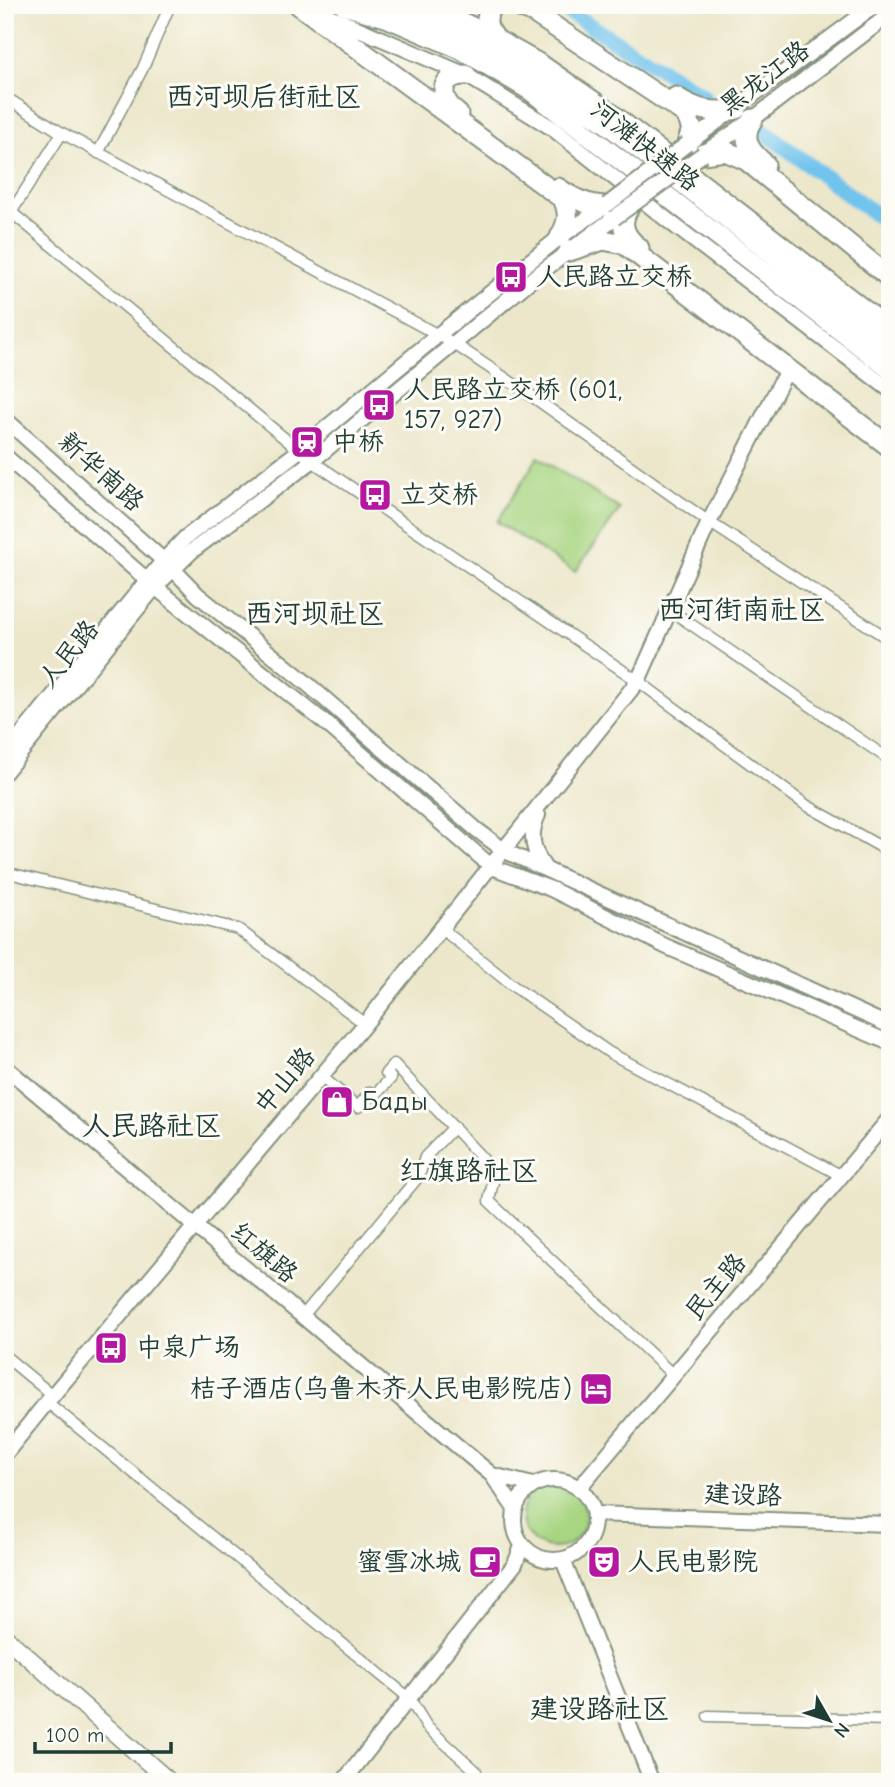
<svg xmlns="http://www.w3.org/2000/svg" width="895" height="1787" viewBox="0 0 895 1787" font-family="'Comic Neue','LXGW WenKai TC',sans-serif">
  <rect width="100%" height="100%" fill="#fdfcf7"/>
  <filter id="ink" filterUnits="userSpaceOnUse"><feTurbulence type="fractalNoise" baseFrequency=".0143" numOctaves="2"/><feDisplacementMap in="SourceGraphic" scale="14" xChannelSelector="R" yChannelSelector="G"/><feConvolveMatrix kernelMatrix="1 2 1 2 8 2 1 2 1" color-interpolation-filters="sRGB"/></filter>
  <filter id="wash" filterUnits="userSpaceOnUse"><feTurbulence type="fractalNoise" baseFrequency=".00686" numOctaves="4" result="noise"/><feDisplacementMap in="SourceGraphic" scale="28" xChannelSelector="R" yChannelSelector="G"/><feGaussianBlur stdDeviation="1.57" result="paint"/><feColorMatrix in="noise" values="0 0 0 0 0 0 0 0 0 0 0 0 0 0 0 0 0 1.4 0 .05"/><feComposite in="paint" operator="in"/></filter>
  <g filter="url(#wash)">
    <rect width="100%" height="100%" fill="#ece7ca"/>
    <path fill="#a8d582" stroke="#64895b" stroke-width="2" d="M538 457 620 509 575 572 497 522Z
      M522 1516a32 32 0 1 1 64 0a32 32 0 1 1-64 0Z"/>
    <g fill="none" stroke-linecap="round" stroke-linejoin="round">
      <path stroke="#70c3ec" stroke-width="16" d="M557 5 704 96
        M763 131 890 225"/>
    </g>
  </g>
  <g filter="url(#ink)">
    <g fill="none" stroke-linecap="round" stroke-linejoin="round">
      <defs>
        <path id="street" d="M5 97 62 133 453 343 533 397 709 522 890 640
          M98 153 143 68 170 5
          M5 207 312 461 638 681 806 805 890 852
          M12 211 62 133
          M670 610 890 760
          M5 872 238 929 365 1024
          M442 929 513 986 610 1053 842 1176
          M321 1076 358 1107 370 1092 374 1096 391 1078 386 1073 394 1064 495 1172 489 1201 673 1375
          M302 1317 419 1176 425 1157 454 1127
          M5 1356 52 1395
          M47 1402 409 1698 427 1727 476 1771
          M708 1716 890 1720"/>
        <path id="secondary" d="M431 5 484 30 541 62 613 112 890 327
          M315 10 466 75 552 128 666 219 890 390
          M687 144 875 5
          M704 153 753 119 890 14
          M5 419 173 569 198 595 304 681 477 830 505 851 890 1026
          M5 456 155 587 328 725 492 867 551 889 665 946 890 1043
          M5 755 163 561 185 538 300 450 438 335 560 237 607 205
          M5 772 155 587 192 551 312 461 537 275 614 218
          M538 815C529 834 532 850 544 867
          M5 1067 492 1475 515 1509
          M5 1454 47 1402 365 1024 638 681 709 522 786 372
          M492 1475 533 1485
          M514 1520a40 40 0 1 1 80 0a40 40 0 1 1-80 0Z
          M579 1488 890 1118
          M594 1514 890 1524
          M563 1560 652 1782
          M343 1782 515 1564 522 1546"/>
        <path id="primary" d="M5 1637 170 1782"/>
        <path id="highway" d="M299 5 563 199C570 214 568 223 560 237
          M344 5 386 17 461 49 530 90 890 369
          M393 5 470 39 539 79 606 123 890 346
          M515 5 534 13 686 114 692 129 687 144
          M493 35C484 25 485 14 495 5
          M676 97C696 110 712 114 737 109
          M458 114C439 101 437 75 466 75
          M753 119C740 138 749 151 765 164
          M703 154 725 151 746 160 890 278
          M558 188C574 199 586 205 605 206
          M630 206C618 223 624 236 639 248
          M569 251 603 240 624 244 890 447"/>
      </defs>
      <use href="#street" stroke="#86927f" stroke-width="13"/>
      <use href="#secondary" stroke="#86927f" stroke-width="18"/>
      <use href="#primary" stroke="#86927f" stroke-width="19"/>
      <use href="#highway" stroke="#86927f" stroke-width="23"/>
      <use href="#street" stroke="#fff" stroke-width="10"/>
      <use href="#secondary" stroke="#fff" stroke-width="14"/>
      <use href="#primary" stroke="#fff" stroke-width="16"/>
      <use href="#highway" stroke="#fff" stroke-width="19"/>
      <defs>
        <path id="secondary-bridge" d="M607 205 687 144
          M614 218 703 154"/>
      </defs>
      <use href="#secondary-bridge" stroke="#86927f" stroke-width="18" stroke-linecap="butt"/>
      <use href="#secondary-bridge" stroke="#fff" stroke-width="14"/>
    </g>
  </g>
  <defs>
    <symbol id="bus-square" viewBox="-11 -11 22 22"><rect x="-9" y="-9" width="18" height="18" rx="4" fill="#b5179e" stroke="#fdfcf7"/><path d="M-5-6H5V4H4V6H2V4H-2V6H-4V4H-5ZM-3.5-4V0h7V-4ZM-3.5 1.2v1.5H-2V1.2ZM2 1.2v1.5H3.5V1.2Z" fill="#fff"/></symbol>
    <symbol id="station-square" viewBox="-11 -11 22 22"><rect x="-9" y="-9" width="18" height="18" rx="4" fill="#b5179e" stroke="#fdfcf7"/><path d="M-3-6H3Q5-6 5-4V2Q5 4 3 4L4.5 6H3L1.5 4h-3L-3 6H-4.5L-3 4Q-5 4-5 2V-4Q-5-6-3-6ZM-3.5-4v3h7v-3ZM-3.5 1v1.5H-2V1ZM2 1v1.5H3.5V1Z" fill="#fff"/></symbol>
    <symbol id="shop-square" viewBox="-11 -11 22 22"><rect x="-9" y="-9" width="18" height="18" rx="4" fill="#b5179e" stroke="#fdfcf7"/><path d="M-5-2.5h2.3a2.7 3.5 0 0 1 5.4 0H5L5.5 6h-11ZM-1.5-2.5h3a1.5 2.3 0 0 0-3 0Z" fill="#fff"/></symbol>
    <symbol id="hotel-square" viewBox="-11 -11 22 22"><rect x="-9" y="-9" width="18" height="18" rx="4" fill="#b5179e" stroke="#fdfcf7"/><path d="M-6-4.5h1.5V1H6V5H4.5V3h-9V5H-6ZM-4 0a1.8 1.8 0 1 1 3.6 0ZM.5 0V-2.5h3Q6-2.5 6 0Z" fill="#fff"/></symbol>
    <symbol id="cafe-square" viewBox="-11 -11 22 22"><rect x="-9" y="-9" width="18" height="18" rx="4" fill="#b5179e" stroke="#fdfcf7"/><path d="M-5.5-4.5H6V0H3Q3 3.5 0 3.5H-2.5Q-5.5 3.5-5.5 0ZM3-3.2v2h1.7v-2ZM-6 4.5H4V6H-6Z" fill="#fff"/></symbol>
    <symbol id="theatre-square" viewBox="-11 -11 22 22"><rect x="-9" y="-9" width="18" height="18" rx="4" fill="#b5179e" stroke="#fdfcf7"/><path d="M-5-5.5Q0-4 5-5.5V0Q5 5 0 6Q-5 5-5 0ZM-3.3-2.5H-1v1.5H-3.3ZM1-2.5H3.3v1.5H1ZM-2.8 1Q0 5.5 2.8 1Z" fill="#fff"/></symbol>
  </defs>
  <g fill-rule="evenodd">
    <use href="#bus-square" x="492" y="258" width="38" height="38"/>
    <use href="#bus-square" x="360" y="386" width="38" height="38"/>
    <use href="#station-square" x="288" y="423" width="38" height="38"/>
    <use href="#bus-square" x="356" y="476" width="38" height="38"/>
    <use href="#shop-square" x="318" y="1083" width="38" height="38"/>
    <use href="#bus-square" x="92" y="1329" width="38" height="38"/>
    <use href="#hotel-square" x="577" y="1370" width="38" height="38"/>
    <use href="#cafe-square" x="466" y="1543" width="38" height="38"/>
    <use href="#theatre-square" x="585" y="1543" width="38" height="38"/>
  </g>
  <g text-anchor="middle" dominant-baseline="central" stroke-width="6" stroke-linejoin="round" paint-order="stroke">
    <g font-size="26" fill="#1f3d34" stroke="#fdfcf7">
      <text transform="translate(765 78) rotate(-37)">黑龙江路</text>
      <text transform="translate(645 146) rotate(38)">河滩快速路</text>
      <text transform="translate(101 472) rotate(42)">新华南路</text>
      <text transform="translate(69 654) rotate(-51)">人民路</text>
      <text transform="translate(285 1081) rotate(-50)">中山路</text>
      <text transform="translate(264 1253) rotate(40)">红旗路</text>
      <text transform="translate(716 1287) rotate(-50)">民主路</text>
      <text transform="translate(743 1495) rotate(2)">建设路</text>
    </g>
    <g font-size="26" fill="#1f3d34" stroke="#fdfcf7" text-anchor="start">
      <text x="536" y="277">人民路立交桥</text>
      <text x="404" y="390">人民路立交桥 (601,<tspan x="404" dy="30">157, 927)</tspan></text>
      <text x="332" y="442">中桥</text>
      <text x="400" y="495">立交桥</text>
      <text x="362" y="1102">Бады</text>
      <text x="136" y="1348">中泉广场</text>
      <text x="572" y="1389" text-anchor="end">桔子酒店(乌鲁木齐人民电影院店)</text>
      <text x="461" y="1562" text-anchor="end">蜜雪冰城</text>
      <text x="628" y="1562">人民电影院</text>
    </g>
    <g font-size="28" fill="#1f3d34" stroke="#fdfcf7">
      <text x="264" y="97">西河坝后街社区</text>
      <text x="742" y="610">西河街南社区</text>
      <text x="315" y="614">西河坝社区</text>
      <text x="152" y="1126">人民路社区</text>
      <text x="469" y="1171">红旗路社区</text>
      <text x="600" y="1709">建设路社区</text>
    </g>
  </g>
  <rect width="895" height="1787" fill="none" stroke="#fdfcf7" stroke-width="28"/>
  <g transform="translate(829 1720) rotate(129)" stroke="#fdfcf7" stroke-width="5" paint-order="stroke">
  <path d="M0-5L12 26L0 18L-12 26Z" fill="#1f3d34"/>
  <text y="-10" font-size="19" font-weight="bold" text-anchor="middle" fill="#1f3d34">N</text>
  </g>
  <path d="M35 1742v10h136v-10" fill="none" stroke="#1f3d34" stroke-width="3.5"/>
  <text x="46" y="1742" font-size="21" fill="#1f3d34" stroke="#fdfcf7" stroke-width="5" paint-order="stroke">100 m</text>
</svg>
